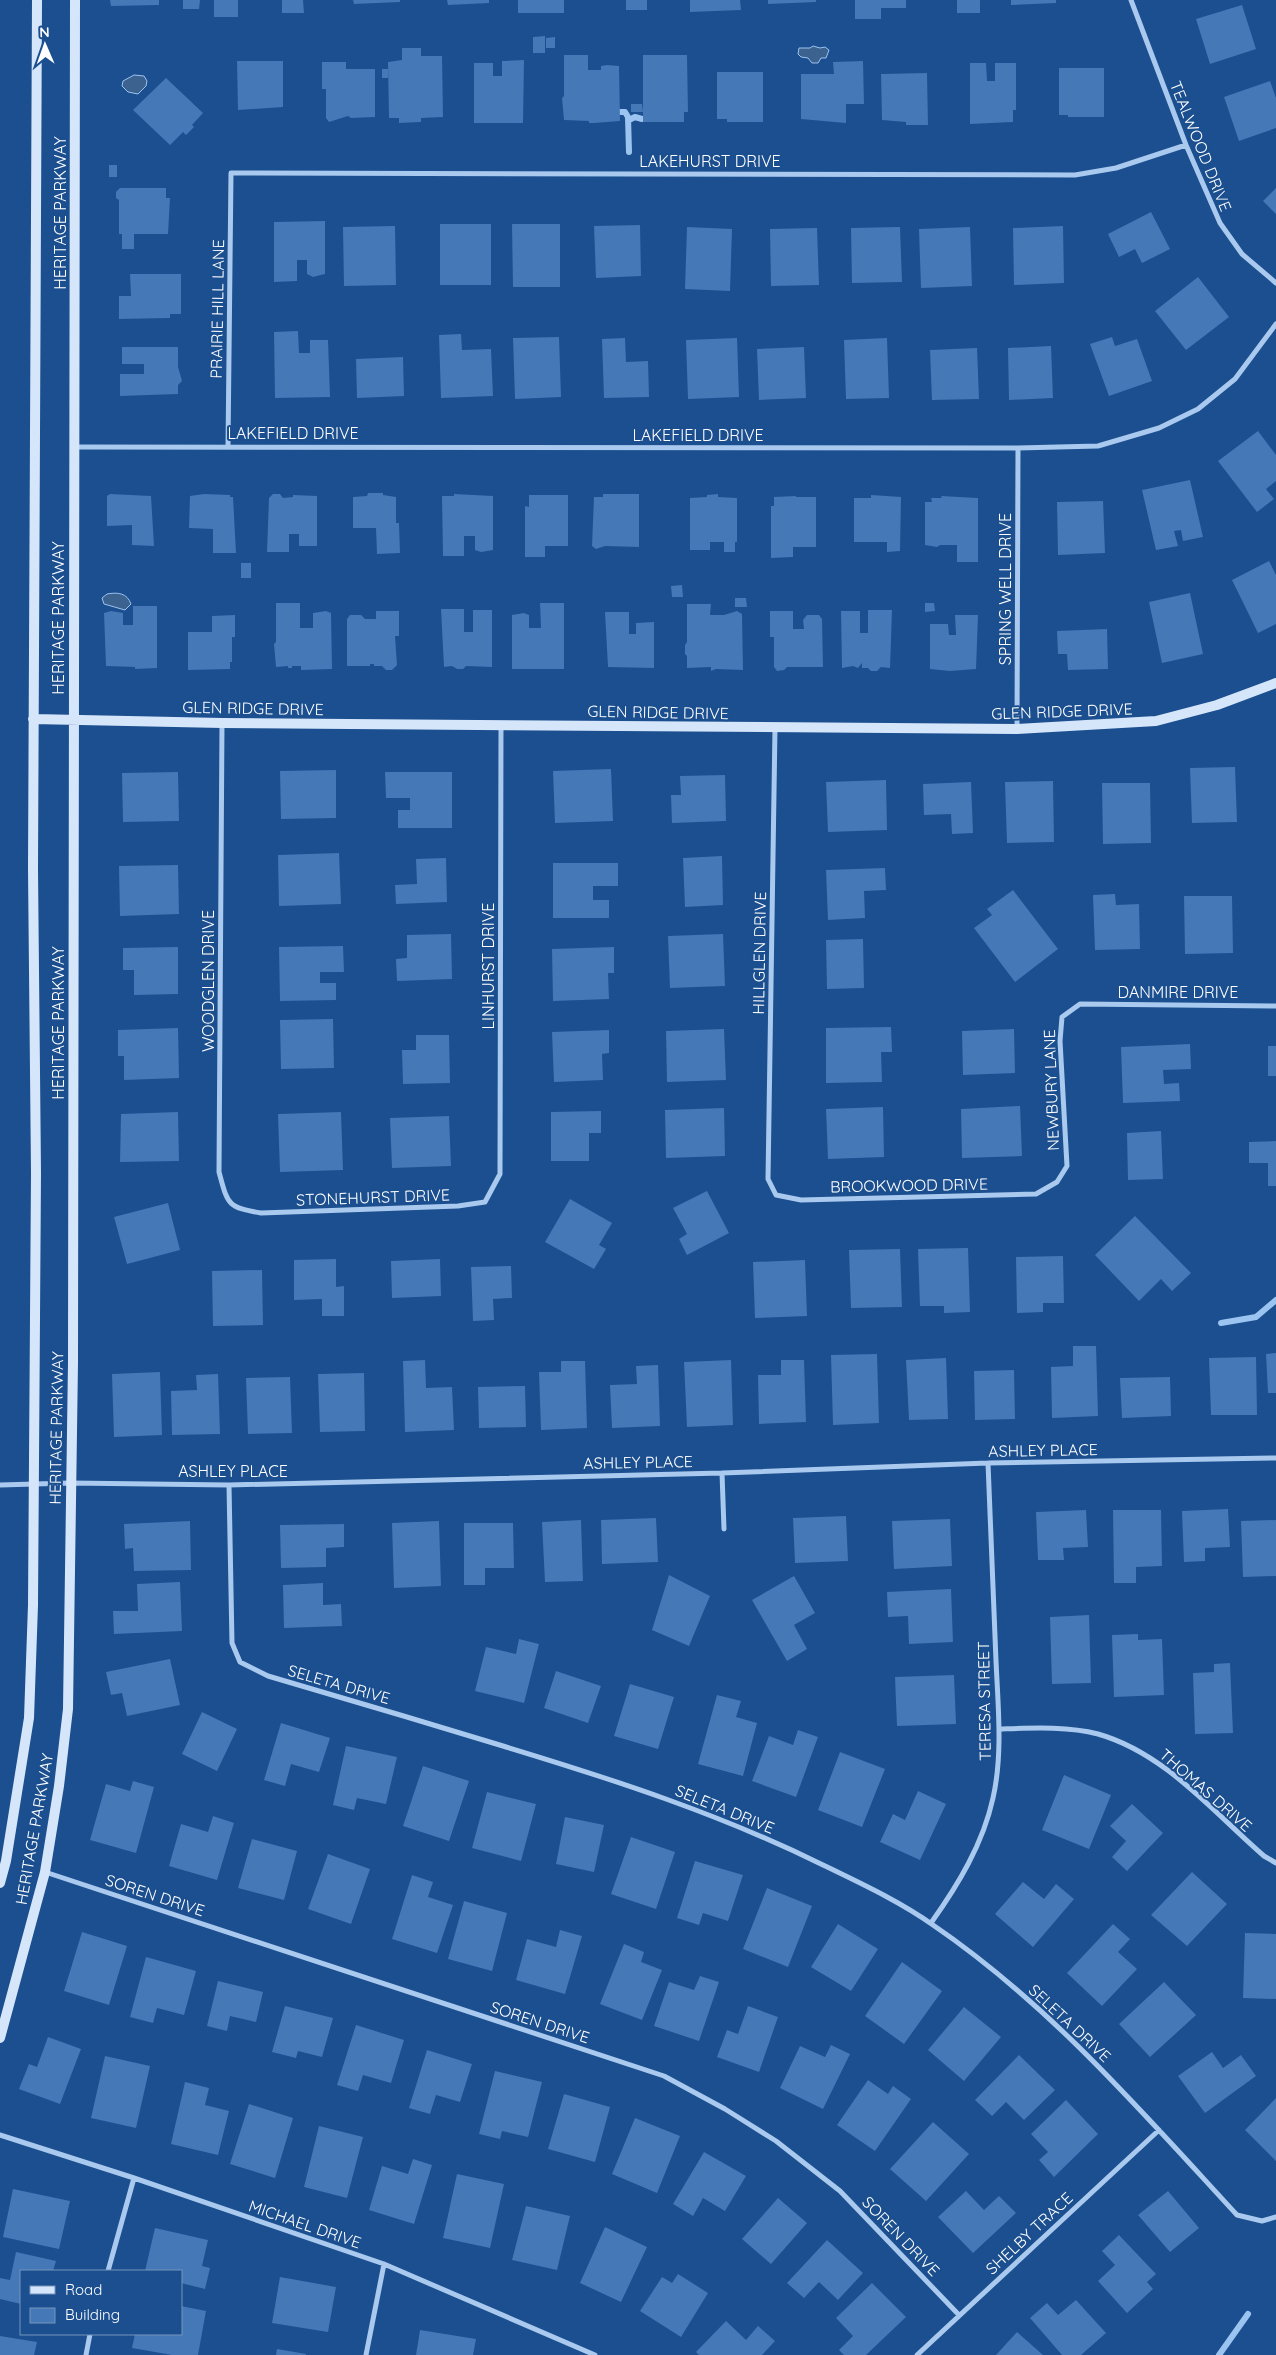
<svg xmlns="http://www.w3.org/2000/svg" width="1276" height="2355" viewBox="0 0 1276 2355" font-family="Quicksand,sans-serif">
  <rect width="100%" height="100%" fill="#1b4f8f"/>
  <path fill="#3c6290" stroke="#9cc4f0" d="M813 46 820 48 825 47 829 50 826 58H821L818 63H812L808 58 801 57 798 54 799 48H810Z
    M134 75 144 76 147 81 146 86 138 94 128 92 122 86 123 81Z
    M107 594C118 592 127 593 131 604L125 610 104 604 102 598Z"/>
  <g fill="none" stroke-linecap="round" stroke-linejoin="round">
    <path stroke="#9cc4f0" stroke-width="6" d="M620 112H625L628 117 629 152
      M629 120 635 117 642 119
      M1221 1323 1256 1317 1276 1300
      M1219 2355 1248 2314"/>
  </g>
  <path fill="#4478b7" d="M110 0H159V5L111 6Z
    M183 0H200L199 9H183Z
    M214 0H238V17H214Z
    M282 0H303L304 13H282Z
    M353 0H400V2L354 4Z
    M447 0H489V3L448 5Z
    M518 0H564V13H518Z
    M626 0H647V10H626Z
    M690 0H740L741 10 690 12Z
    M768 0H816V2L768 4Z
    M855 0H906V8H881V19H855Z
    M957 0H980V13H957Z
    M1011 0H1056V3L1011 5Z
    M1242 5 1256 49 1210 64 1196 19Z
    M545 36V53H533V37Z
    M555 37V48H546V38Z
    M402 48H421V56H442L443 117 421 118V122L399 123V118H389L388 62 402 60Z
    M564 55H588V70H601V66L607 65 619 66 620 121 594 123H589V121L564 120 562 98 564 96Z
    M643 55H687L688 112H684V122H643Z
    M524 60 523 123H474V63H493V76H502V61Z
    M237 61H283V107L238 110Z
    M863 61 864 104H846V123L801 119V74H834L833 62Z
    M322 62H346V69H375V117L351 118 348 116 329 122 326 118V89H322Z
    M970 63H986L987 81H995V63H1016V110H1013V122L970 124Z
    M1059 68H1104V117H1068V115H1059Z
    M382 69H388V78H382Z
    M717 72H763V122H727V119H717Z
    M927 73 928 125H906V122L882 120 881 74Z
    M166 78 203 113 192 125 194 127 186 135 183 132 170 145 133 110Z
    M1270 81 1276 98V128L1239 141 1224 97Z
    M631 104H642L643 112H631Z
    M109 165H117V177H109Z
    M120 188H166V198H170L168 234H134V249H122V234H119V200L116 198V192Z
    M1276 188V214L1263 201Z
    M1151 212 1170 249 1142 263 1135 249 1119 257 1108 234Z
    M325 221V274L313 277 307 274V260H297V281L274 282V222Z
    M440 224H491V285H440Z
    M512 224H560V287H513Z
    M640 225 641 276 596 278 594 226Z
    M395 226 396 285 344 286 343 227Z
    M1063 226 1064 283 1014 285 1013 228Z
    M687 227 732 229 730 291 685 289Z
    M900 227 902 282 852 283 851 228Z
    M970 227 972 286 921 288 919 229Z
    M817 228 819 285 771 286 770 229Z
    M130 274H181V314H170V318L119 319V296H131Z
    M1198 277 1229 317 1186 350 1155 311Z
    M298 331 299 353H310V340H328L330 397 275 398 274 332Z
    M461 334 462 350 491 349 493 396 441 398 439 335Z
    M559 337 561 397 515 399 513 338Z
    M1112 337 1115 346 1137 339 1152 381 1109 396 1090 344Z
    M625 338 626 362 648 361 649 397 604 398 602 339Z
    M737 338 739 397 688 399 686 340Z
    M887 338 889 398 846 399 844 340Z
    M1051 346 1053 398 1009 400 1008 348Z
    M122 347H178V367L182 381 178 385V394L120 396V374H144V364H122Z
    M804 347 806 398 759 400 757 349Z
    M977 348 979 399 932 400 930 350Z
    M403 357 404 396 357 398 356 359Z
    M1258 431 1276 455V481L1266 489 1274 499 1257 512 1218 461Z
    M1190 480 1203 537 1183 541 1181 530 1174 531 1178 546 1156 550 1142 490Z
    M368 493H383V495L396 497V523H399L400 553 377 554 376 528H353V497L367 496Z
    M110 494 151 496 154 546 132 545V525L107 526V496Z
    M204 494 230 495V497H233L236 553H213V529L189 528 190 496Z
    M273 494H280L283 498 293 497V495L317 496V546H299V534H289V552H267L269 498Z
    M454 494 493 496V550L481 552 475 550V536H464V556H443L442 496H454Z
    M603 494H639V547L605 546 596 549 592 546 594 497H603Z
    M718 494V497L737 498V542H735V552H724V542H710V550H690V498L707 497V495Z
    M529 495H568V546H545V557H525V506L529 507Z
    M871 495 901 497 900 551 887 552V542H854V498H871Z
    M796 496V497H816V547H793V557L771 558V506H774V497Z
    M941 496 978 498V562H957V545H940L937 547 925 545V502H932L931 498H942Z
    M1103 501 1105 553 1058 555 1057 502Z
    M1269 561 1276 575V624L1258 633 1232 580Z
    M241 563H251V578H241Z
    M682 585 683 597H672L671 586Z
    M1190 593 1203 654 1162 663 1149 602Z
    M735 598H746L747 607H735Z
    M276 603H300V628H313V613L326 611 331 613 332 669 301 670V666H292V668H288V666L276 667 274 644 276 642Z
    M540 603H564V669H512V615L524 613 529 615V628H541Z
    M925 603H934L935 611 925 612Z
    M687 604H711L710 615H724L737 611 742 614 743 670 716 669 711 671V667L687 668V656L685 654V645L687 642Z
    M133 606H157V668L135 669V667L106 666 104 613 111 611 123 613V625H133Z
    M441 609H464V632H473V610H492V667L466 666 463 669H457L452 666 444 667Z
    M868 610H892L890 668 881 667 877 671H871L868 668H862V663L858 668 853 666 842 668 841 611H860V633H868Z
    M376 611H399V636H395L397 665 392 670H386L382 666H374V664H370V666H347V619L350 615H361L365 619H376Z
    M770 611H793V629H804L803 620 807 615H819L822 619 823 667H787L784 670 777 671 774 667V637H770Z
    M605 612H629V634H636V623L654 622V668L608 667Z
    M235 615V637H232V662H230V669L188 670V632H212V616Z
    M955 615H978L976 669 950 671 930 669V624H948L949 635H956Z
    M1107 629 1108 669 1068 670 1067 654H1058L1057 631Z
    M1235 767 1237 822 1192 823 1190 768Z
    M611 769 613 821 555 823 553 771Z
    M336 770V818L281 819 280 771Z
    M178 772 179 821 123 822 122 773Z
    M385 772H452V828H398V810H410V798H386Z
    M725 775 726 821 672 823 671 795H681L680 776Z
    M886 780 887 830 828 832 826 782Z
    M1053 781 1054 842 1007 843 1005 782Z
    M971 782 973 833 952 834 951 814 924 815 923 784Z
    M1102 783H1150L1151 843 1103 844Z
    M339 853 341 904 279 906 278 855Z
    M722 856 723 905 685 907 683 858Z
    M446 858 447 902 396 904 395 885 417 884 416 859Z
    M553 863H618V886H593V900H609V918H553Z
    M178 865 179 914 120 916 119 866Z
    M885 868 886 890 864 891 865 918 828 920 826 870Z
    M1013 890 1058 949 1015 982 974 928 992 915 987 909Z
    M1115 894 1116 905 1139 904 1140 949 1095 950 1093 895Z
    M1184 896H1232L1233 953 1185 954Z
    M451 934 452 979 397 981 396 959 407 958V935Z
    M723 934 725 986 670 988 668 936Z
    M863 939 864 988 827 989 826 940Z
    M343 946 344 972H320V983H336V1000L280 1001 279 947Z
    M178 947V994L134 995V970H123V948Z
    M614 947V973H608L609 999 553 1001 552 949Z
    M333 1019 334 1068 281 1069 280 1020Z
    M891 1027 892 1052H881L882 1082 826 1083V1028Z
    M178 1028 179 1078 124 1080V1056H118V1030Z
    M724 1029 726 1080 667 1082 666 1031Z
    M1014 1029 1015 1073 963 1075 962 1031Z
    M609 1030V1053L602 1054 603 1080 554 1082 552 1032Z
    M416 1035H449L450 1083 403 1084 402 1050H416Z
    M1190 1044 1191 1069 1163 1070 1164 1084 1179 1083 1180 1101 1123 1103 1121 1047Z
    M1268 1046H1276V1076H1268Z
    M1020 1106 1022 1156 962 1158 961 1109Z
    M883 1107 884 1157 828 1159 826 1109Z
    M724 1108 725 1156 666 1158 665 1110Z
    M601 1111V1133H589V1161H551V1112Z
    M178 1112 179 1161 120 1162 121 1114Z
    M341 1112 343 1170 280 1172 278 1114Z
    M449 1116 451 1166 392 1168 390 1118Z
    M1161 1131 1163 1179 1128 1180 1127 1133Z
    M1276 1141V1186H1268V1163H1249V1142Z
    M707 1191 729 1233 687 1255 679 1239 687 1234 673 1208Z
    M570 1199 612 1223 599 1245 606 1249 594 1269 545 1242Z
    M168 1203 180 1250 127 1264 114 1217Z
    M1135 1216 1191 1273 1172 1291 1161 1279 1139 1301 1095 1255Z
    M968 1248 970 1312 944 1313V1306H920L918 1249Z
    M900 1249 902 1307 851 1308 849 1250Z
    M1063 1256 1064 1303H1043V1312L1017 1313 1016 1257Z
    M336 1259V1287L344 1286V1316H322V1299L294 1300V1260Z
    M440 1259 441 1296 392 1298 391 1261Z
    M805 1260 807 1316 755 1318 753 1262Z
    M511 1266 512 1298 493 1299 494 1320 473 1321 471 1267Z
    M262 1270 263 1325 213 1326 212 1271Z
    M1073 1346H1096L1098 1416 1052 1418 1051 1367 1073 1366Z
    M1276 1353V1393H1268L1266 1354Z
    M877 1354 879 1423 833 1425 831 1355Z
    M1256 1357 1257 1415H1211L1209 1358Z
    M946 1358 948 1419 909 1420 906 1360Z
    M425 1360 426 1388 452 1387 454 1430 405 1432 403 1361Z
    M731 1360 733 1425 687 1427 684 1362Z
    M781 1360H804L806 1422 759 1424 758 1375H781Z
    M561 1361H585L587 1428 541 1430 539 1372H561Z
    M658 1365 660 1426 612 1428 610 1385 637 1384 636 1366Z
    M1014 1370 1015 1419 975 1420 974 1371Z
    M160 1372 162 1435 114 1437 112 1374Z
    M364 1373 365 1431 320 1432 318 1374Z
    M218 1374 220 1434 172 1435 171 1391 197 1390 196 1375Z
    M290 1377 292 1433 248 1434 246 1378Z
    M1170 1377 1171 1416 1122 1418 1120 1378Z
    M525 1386 526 1427 479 1428 478 1387Z
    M1228 1509 1230 1547 1205 1548V1561L1184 1562 1182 1511Z
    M1086 1510 1088 1547 1063 1548 1064 1560H1038L1036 1512Z
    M1113 1510H1161L1162 1566 1136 1567V1583H1114Z
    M846 1516 848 1561 795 1563 793 1518Z
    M656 1518 658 1562 602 1564 601 1520Z
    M950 1519 952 1566 894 1569 892 1521Z
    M581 1520 583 1581 545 1582 542 1522Z
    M1276 1520V1576L1243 1577 1241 1521Z
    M190 1521 191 1570 134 1571 133 1548 125 1549 124 1524Z
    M439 1521 441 1586 394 1588 392 1523Z
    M464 1523H513L514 1568H485V1585H464Z
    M344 1524V1547L326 1548V1567L281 1568 280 1525Z
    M669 1575 710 1596 689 1646 652 1630Z
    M794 1576 815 1613 794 1625 807 1649 787 1661 752 1600Z
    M180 1582 182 1631 114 1634 113 1611H138L137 1584Z
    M323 1583V1605L341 1604 342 1626 284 1628 283 1585Z
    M951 1589 953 1642 909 1644 908 1616 888 1617 887 1592Z
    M1089 1615 1091 1683 1052 1684 1050 1617Z
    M1138 1634V1640L1162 1639 1164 1695 1114 1697 1112 1635Z
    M519 1639 539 1644 524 1703 475 1691 486 1647 516 1654Z
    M170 1659 180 1705 127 1716 122 1693 111 1695 106 1672Z
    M1230 1663 1233 1733 1195 1734 1193 1673 1214 1672V1664Z
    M556 1671 601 1686 588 1723 544 1708Z
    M954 1675 956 1724 897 1726 895 1677Z
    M630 1684 674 1697 658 1749 614 1736Z
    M717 1695 741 1701 736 1717 757 1723 743 1776 698 1764Z
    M202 1712 237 1729 217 1771 182 1754Z
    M281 1723 330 1738 319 1772 291 1764 285 1786 264 1780Z
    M798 1730 818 1737 796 1797 752 1781 769 1736 793 1745Z
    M346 1746 397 1757 386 1804 357 1798 354 1810 333 1805Z
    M840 1752 885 1769 862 1827 818 1810Z
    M423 1766 469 1781 449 1841 403 1826Z
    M1064 1775 1111 1795 1089 1849 1042 1830Z
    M133 1781 154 1787 136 1853 90 1840 106 1784 130 1791Z
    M918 1791 946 1804 920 1860 880 1842 893 1814 905 1820Z
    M487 1792 536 1804 521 1861 472 1848Z
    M1132 1804 1163 1833 1127 1871 1112 1857 1126 1841 1110 1826Z
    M213 1816 234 1823 217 1880 169 1866 181 1824 208 1832Z
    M565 1817 604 1825 594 1872 556 1864Z
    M631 1837 675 1852 656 1909 611 1894Z
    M252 1839 297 1851 284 1900 238 1888Z
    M328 1854 370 1869 351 1924 308 1909Z
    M695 1861 743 1875 728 1921 703 1913 699 1925 677 1918Z
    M1192 1872 1227 1904 1187 1946 1151 1915Z
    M412 1875 433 1882 428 1897 453 1905 437 1953 392 1939Z
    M1023 1882 1044 1899 1056 1884 1074 1899 1033 1947 995 1914Z
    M767 1888 812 1906 788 1967 743 1949Z
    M464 1901 507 1913 492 1971 448 1959Z
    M838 1924 878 1949 851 1991 811 1967Z
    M1113 1924 1130 1939 1118 1952 1137 1969 1102 2006 1067 1973Z
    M560 1930 582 1936 565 1994 516 1980 527 1939 556 1947Z
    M82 1932 127 1946 109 2005 64 1991Z
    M1245 1933 1276 1934V1999L1243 1998Z
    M624 1944 644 1952 641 1962 662 1970 642 2020 600 2004Z
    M146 1957 196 1971 184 2015 157 2008 153 2023 130 2017Z
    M902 1962 942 1991 904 2044 865 2016Z
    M700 1976 719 1982 699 2041 654 2026 669 1982 694 1990Z
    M218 1981 263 1992 256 2022 230 2016 227 2031 207 2026Z
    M1164 1982 1196 2015 1150 2057 1119 2024Z
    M285 2006 333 2018 322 2057 298 2051 296 2058 272 2052Z
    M748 2006 778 2017 759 2072 717 2057 727 2030 738 2034Z
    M964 2007 1001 2037 964 2081 928 2050Z
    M356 2025 404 2040 391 2083 363 2075 358 2091 337 2085Z
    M48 2037 81 2049 60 2104 19 2089 29 2064 37 2067Z
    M831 2045 850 2054 823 2109 780 2088 800 2046 825 2057Z
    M427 2050 472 2064 460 2102 436 2095 430 2114 409 2108Z
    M1212 2052 1223 2068 1241 2055 1256 2076 1205 2113 1178 2076Z
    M1019 2055 1055 2090 1024 2120 1006 2102 992 2116 975 2100Z
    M105 2056 150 2066 136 2128 91 2118Z
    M495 2071 542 2082 528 2137 502 2131 500 2139 479 2134Z
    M868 2080 888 2094 893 2086 911 2099 875 2151 837 2125Z
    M185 2082 209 2088 205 2105 229 2111 218 2155 171 2144Z
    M564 2094 610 2107 595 2162 548 2149Z
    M1276 2098V2161L1245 2130Z
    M1066 2100 1098 2134 1054 2177 1039 2160 1048 2152 1031 2134Z
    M249 2104 293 2118 275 2178 230 2164Z
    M635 2118 680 2136 657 2193 612 2174Z
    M933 2122 969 2154 926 2201 890 2169Z
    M319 2126 363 2137 347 2198 304 2187Z
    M704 2152 746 2176 725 2211 703 2198 693 2216 673 2204Z
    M413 2159 432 2165 414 2224 369 2210 382 2166 408 2174Z
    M457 2174 504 2184 490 2248 443 2238Z
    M13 2189 70 2201 59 2249 3 2237Z
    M966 2191 984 2210 999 2196 1016 2213 973 2253 938 2217Z
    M1168 2191 1199 2228 1170 2252 1138 2215Z
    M778 2198 807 2223 771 2264 742 2239Z
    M526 2206 570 2216 557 2270 512 2260Z
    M605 2227 647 2247 621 2302 580 2283Z
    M155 2228 208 2240 202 2266 210 2268 205 2289 181 2283V2271H145Z
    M1119 2235 1156 2274 1147 2282 1153 2289 1127 2313 1098 2281 1115 2265 1102 2251Z
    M827 2240 863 2273 838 2300 819 2282 804 2298 787 2283Z
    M16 2252 56 2261 53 2271H21V2304L0 2299V2278L10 2280Z
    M678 2274 708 2293 681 2337 640 2311 662 2277 672 2283Z
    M280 2277 336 2287 328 2332 272 2323Z
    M872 2283 906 2317 866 2355H844L839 2350 853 2336 836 2318Z
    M1076 2300 1106 2333 1081 2355H1062L1030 2318 1047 2303 1058 2315Z
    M181 2306 206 2311 198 2355H172L132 2348 135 2334H181Z
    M726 2321 746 2340 758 2326 775 2341 762 2355H699L696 2352Z
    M420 2330 476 2339 473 2355H416Z
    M1017 2332 1043 2355H996Z
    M0 2336 37 2342 34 2355H0Z
    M277 2349 306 2354V2355H276Z"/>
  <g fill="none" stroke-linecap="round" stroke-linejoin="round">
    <path stroke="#a9c9ee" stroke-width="5" d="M1131 0 1186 145 1220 223 1242 254 1276 283
      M228 446 231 173 1075 175 1116 168 1186 145
      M74 447 1018 448 1098 446 1159 428 1198 409 1235 379 1276 324
      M222 723 219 1172C228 1205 227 1207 261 1213L458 1206 485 1202 500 1174 501 725
      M775 728 768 1179 776 1195 801 1200 1036 1194 1057 1182 1067 1166 1060 1041 1062 1017 1080 1004 1276 1006
      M1017 729 1018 448
      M722 1473 724 1529
      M0 1485 70 1483 229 1485 722 1473 988 1463 1276 1458
      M229 1485 232 1643 240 1662 268 1676C346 1699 425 1722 503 1746 612 1779 720 1814 823 1865 860 1883 899 1901 933 1925 1049 2004 1142 2112 1237 2215L1262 2221 1276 2217
      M999 1729C1031 1728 1067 1726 1098 1734 1165 1753 1213 1812 1264 1856L1276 1863
      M45 1872 664 2076 725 2109 776 2141 840 2191 959 2315
      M931 1923C958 1885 983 1844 993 1798 1003 1754 998 1706 996 1661 993 1595 991 1529 988 1463
      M0 2135 134 2178 384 2264 595 2355
      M108 2271 134 2178
      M86 2355 90 2334
      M366 2355 384 2264
      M917 2355 1159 2130"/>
    <path stroke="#d6e6fa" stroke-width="10" d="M33 719 222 723 1017 729 1156 721 1217 705 1276 683
      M0 1883 6 1861 29 1718 33 1605 36 1173 33 869 37 0
      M0 2038 45 1872 59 1786 68 1709 73 1362 75 0"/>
  </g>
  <g text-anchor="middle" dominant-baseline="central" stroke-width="4" stroke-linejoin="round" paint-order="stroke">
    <g font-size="16" fill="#fff" stroke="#1b4f8f">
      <text transform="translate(1201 146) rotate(68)">TEALWOOD DRIVE</text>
      <text x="710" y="161">LAKEHURST DRIVE</text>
      <text transform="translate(60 213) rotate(-90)">HERITAGE PARKWAY</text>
      <text transform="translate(217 309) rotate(-89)">PRAIRIE HILL LANE</text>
      <text x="293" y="433">LAKEFIELD DRIVE</text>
      <text x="698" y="435">LAKEFIELD DRIVE</text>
      <text transform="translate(1005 589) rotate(-90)">SPRING WELL DRIVE</text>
      <text transform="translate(58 618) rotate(-90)">HERITAGE PARKWAY</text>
      <text transform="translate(253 708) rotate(1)">GLEN RIDGE DRIVE</text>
      <text transform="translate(1062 711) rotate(-2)">GLEN RIDGE DRIVE</text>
      <text transform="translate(658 712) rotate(1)">GLEN RIDGE DRIVE</text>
      <text transform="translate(759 953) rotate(-89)">HILLGLEN DRIVE</text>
      <text transform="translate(488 966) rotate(-90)">LINHURST DRIVE</text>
      <text transform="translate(208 981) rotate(-90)">WOODGLEN DRIVE</text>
      <text x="1178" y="992">DANMIRE DRIVE</text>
      <text transform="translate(58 1023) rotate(-90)">HERITAGE PARKWAY</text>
      <text transform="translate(1051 1090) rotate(-92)">NEWBURY LANE</text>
      <text transform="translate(909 1185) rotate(-1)">BROOKWOOD DRIVE</text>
      <text transform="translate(373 1197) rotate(-2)">STONEHURST DRIVE</text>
      <text transform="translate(56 1428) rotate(-89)">HERITAGE PARKWAY</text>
      <text transform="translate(1043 1450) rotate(-1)">ASHLEY PLACE</text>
      <text transform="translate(638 1462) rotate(-1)">ASHLEY PLACE</text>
      <text x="233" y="1471">ASHLEY PLACE</text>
      <text transform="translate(339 1684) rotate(16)">SELETA DRIVE</text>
      <text transform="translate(984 1701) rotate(-91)">TERESA STREET</text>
      <text transform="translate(1206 1790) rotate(41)">THOMAS DRIVE</text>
      <text transform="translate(725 1809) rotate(22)">SELETA DRIVE</text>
      <text transform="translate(34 1829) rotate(-80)">HERITAGE PARKWAY</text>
      <text transform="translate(155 1895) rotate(18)">SOREN DRIVE</text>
      <text transform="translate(540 2022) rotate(18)">SOREN DRIVE</text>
      <text transform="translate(1070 2023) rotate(43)">SELETA DRIVE</text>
      <text transform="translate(305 2224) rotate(19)">MICHAEL DRIVE</text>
      <text transform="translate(1029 2233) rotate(-43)">SHELBY TRACE</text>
      <text transform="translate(901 2236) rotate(46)">SOREN DRIVE</text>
    </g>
  </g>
  <rect x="20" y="2270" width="162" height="65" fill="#1b4f8f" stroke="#7695bc"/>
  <rect x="30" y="2286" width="25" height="8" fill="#d6e6fa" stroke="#7695bc"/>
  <text x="65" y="2295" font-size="15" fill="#ffffff">Road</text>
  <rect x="30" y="2308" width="25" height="15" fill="#4478b7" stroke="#7695bc"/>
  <text x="65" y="2320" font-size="15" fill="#ffffff">Building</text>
  <g transform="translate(45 45) rotate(358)" stroke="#1b4f8f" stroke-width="4" paint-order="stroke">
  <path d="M0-4L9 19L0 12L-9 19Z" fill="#ffffff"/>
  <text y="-8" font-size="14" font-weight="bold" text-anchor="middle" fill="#ffffff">N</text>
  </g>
</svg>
